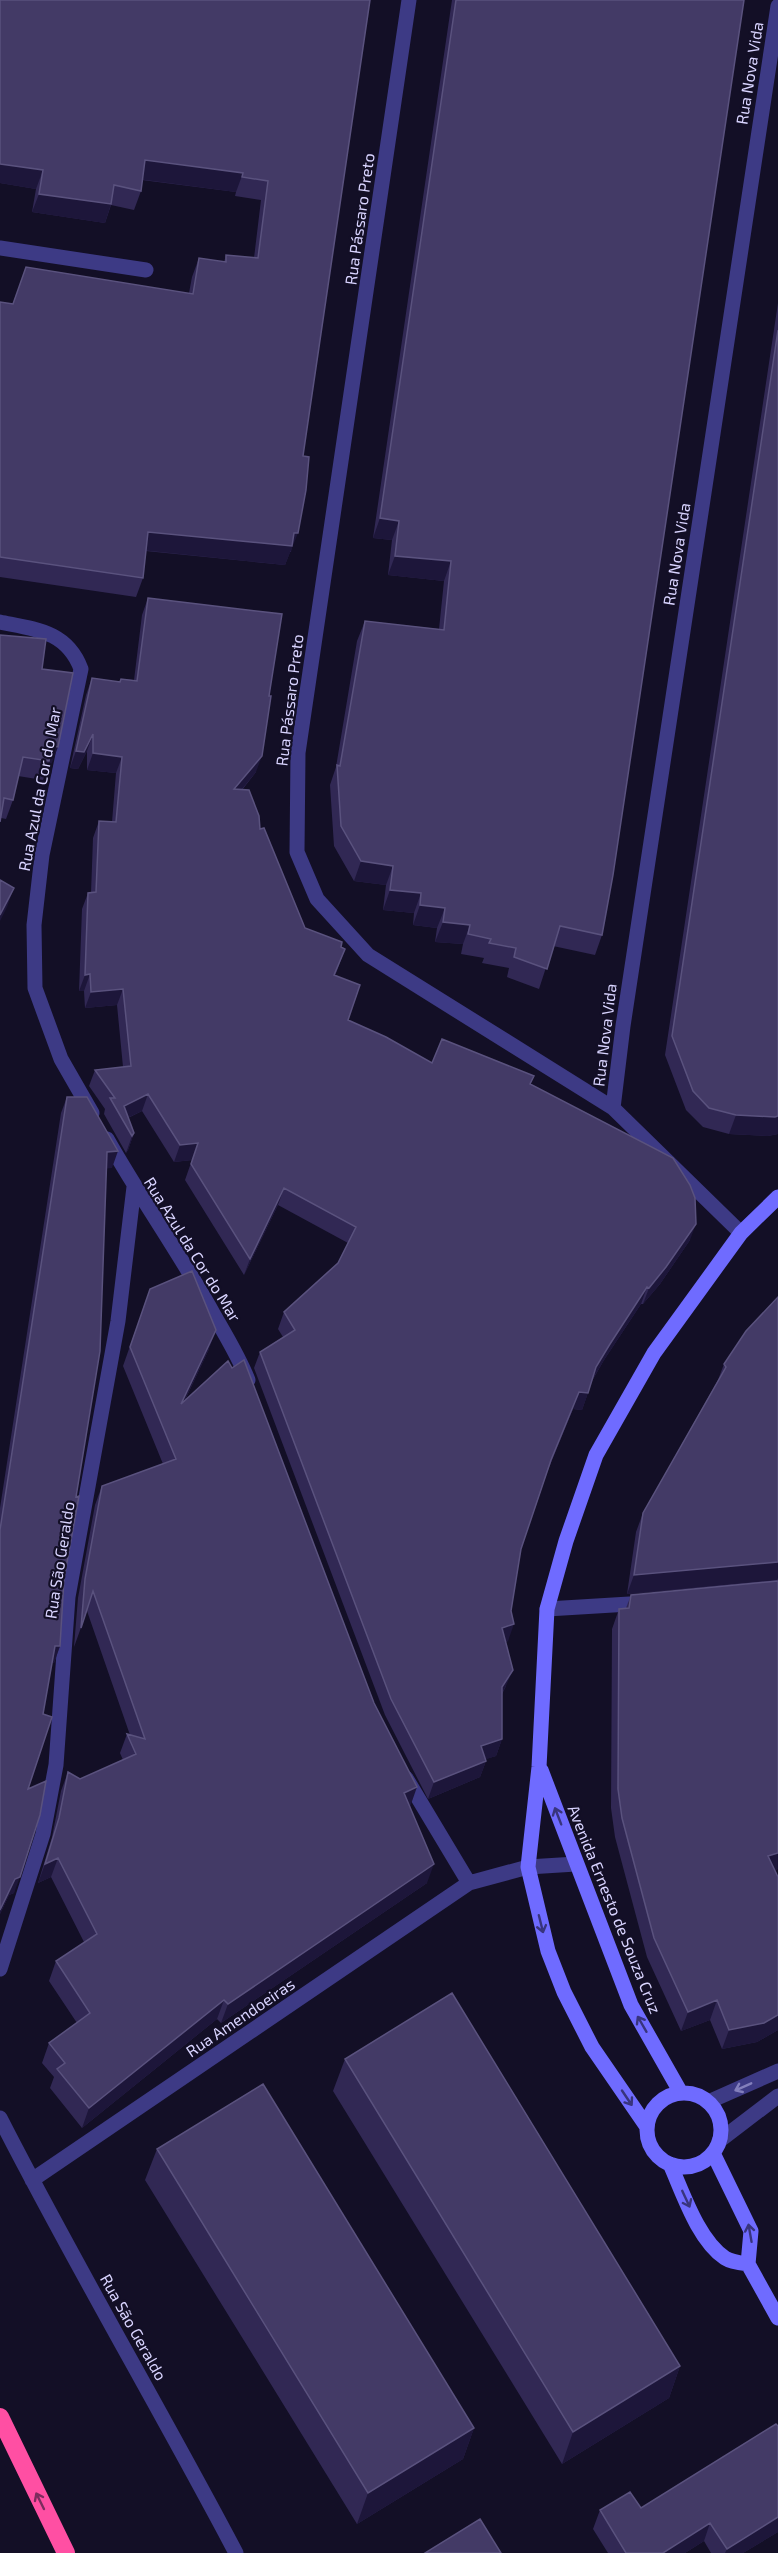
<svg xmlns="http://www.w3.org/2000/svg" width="778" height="2553" viewBox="0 0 778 2553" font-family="'Exo 2',sans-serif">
  <rect width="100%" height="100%" fill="#130f26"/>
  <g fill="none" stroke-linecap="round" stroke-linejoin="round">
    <path stroke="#3d3a85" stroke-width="15" d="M409 0 298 753 297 852 317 899 368 955 613 1108 741 1233
      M0 248 146 270
      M0 622C35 629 67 631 81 669L42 855 34 925 35 988 61 1059 92 1113
      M613 1108 623 1026 778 6
      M107 1139C141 1199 181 1255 214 1315 226 1336 239 1357 248 1380
      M547 1609 646 1603
      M406 1778 469 1883 528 1867 576 1864
      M0 1969 43 1834 56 1765 68 1597 118 1321 134 1187
      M708 2102 778 2071
      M0 2118C75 2265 159 2407 236 2553
      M719 2141 778 2096
      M32 2180 469 1883"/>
    <path stroke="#6f6bff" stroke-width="15" d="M541 1770 631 2005 681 2093
      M647 2130a37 37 0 1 1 74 0a37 37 0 1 1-74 0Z
      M647 2127 592 2047 564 1992 548 1951 528 1867 539 1767 547 1609 566 1541 596 1455 654 1353 741 1233 778 1197
      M713 2153 751 2231 748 2264 778 2318
      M670 2164C683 2193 698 2240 725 2258 731 2262 740 2263 748 2264"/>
    <path stroke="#ff4fa3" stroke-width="18" d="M0 2417 66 2553"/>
  </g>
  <path fill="#312854" d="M0 0H370L303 456 291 552H290L285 565 146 551 143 578 136 597 0 577V302L13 304 189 293 192 277 199 258 224 262 226 255 254 258 261 200 235 196 236 192 142 180 141 191 134 210 111 205 105 223 32 212 36 189 0 183Z
    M452 0H744L602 935 595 955 553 946 539 989 507 977 509 968 482 963 484 958 461 954 463 944 435 942 437 928 413 925 414 913 383 910 386 885 354 881 334 846 330 785 336 767 357 641 365 621 439 629 444 581 388 575 392 540 373 538Z
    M778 303V1134L768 1136 729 1134 703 1127 686 1110 665 1055Z
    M148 598 256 772 242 790 305 928 345 949 335 976 348 1020 432 1063 531 1085 690 1240 660 1284 643 1304H641L604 1360 592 1381 582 1410 573 1409 548 1470 521 1549 511 1611 508 1641 505 1642 506 1686 502 1694V1739L496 1756 485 1759 486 1761 480 1777 428 1799 385 1715 254 1368 260 1352 283 1337 278 1329 284 1312 338 1263 348 1243 278 1205 244 1275 185 1180 192 1160 174 1162 142 1111 128 1118 134 1133 128 1150 126 1153 104 1114 105 1109 89 1086 95 1070 123 1067 117 1005 85 1008 84 991H79L82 909 88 893H91L93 838 99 821 112 822 116 773 87 770V751L78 769 70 768 86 695 92 678 119 682 121 679 134 680 142 615Z
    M0 635 42 669 51 765H48L43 780 18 776 13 800 6 819 1 818Z
    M67 1097 112 1168H107L76 1497 64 1579 60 1646 54 1663 52 1662 28 1789 14 1893 9 1895 0 1914V1508L61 1113Z
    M150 1289 209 1349 185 1400 410 1806 427 1883 221 2023 217 2019 82 2128 50 2088 54 2077 42 2063 49 2043 77 2023 49 1981 56 1961 84 1942 51 1877 38 1883 52 1837 61 1791 68 1772 80 1779 123 1760 120 1753 127 1734 130 1735 87 1611 74 1647 78 1598 95 1505 102 1486 163 1464 123 1366Z
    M778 1297V1581L627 1594 636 1532 643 1513 718 1380 724 1364Z
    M778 1581V1869L775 1870 778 1877V2030L757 2042 722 2049 710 2020 681 2031 647 1957 615 1837 611 1808 612 1629 619 1609 626 1608 631 1595Z
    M345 2059 680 2366 669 2398 562 2464 333 2091Z
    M157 2149 474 2428 463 2459 357 2524 145 2180Z
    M641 2508 778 2532 743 2553H711L704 2541 685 2553H608L593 2529 600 2510Z"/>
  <path fill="#1d163a" d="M145 160 243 173 236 192 138 179Z
    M0 164 43 170 36 189 0 183Z
    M39 194 111 204 105 223 32 212Z
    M380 518 399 521 392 540 373 538Z
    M148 532 294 533H298L285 565 141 550Z
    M395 556 451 561 444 581 388 575Z
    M93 734 87 751 78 769 70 768 76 751Z
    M52 746 58 747 51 765H48Z
    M93 753 122 757 116 773 87 770Z
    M262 756 256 772 228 806 234 789Z
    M361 861 393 866 386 885 354 881Z
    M14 888 7 907 0 921V915Z
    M390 890 421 893 414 913 383 910Z
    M420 905 445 908 437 928 413 925Z
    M443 922 470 925 463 944 435 942Z
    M90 974 84 991H79L85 975Z
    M123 989 117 1005 85 1008 91 992Z
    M148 1094 142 1111 123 1120 124 1106Z
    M736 1115 778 1116V1134L768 1136 729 1134Z
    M134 1133 128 1150 126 1153 132 1136Z
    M198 1143 192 1160 174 1162 180 1145Z
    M118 1151 112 1168 101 1169 107 1152Z
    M284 1188 278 1205 244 1275 250 1259Z
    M696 1224 690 1240 660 1284 643 1304 649 1288Z
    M647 1287 641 1304 604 1360 590 1384 596 1367 610 1344Z
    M216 1330 209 1349 174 1423 181 1404Z
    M579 1392 588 1393 582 1410 573 1409 545 1476Z
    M778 1562V1578L777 1580 627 1594 634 1575Z
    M514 1624 508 1641 496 1645 502 1628Z
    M55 1646H60L54 1663 49 1662Z
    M513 1670 506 1686 496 1703 502 1687Z
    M502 1739 496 1756 475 1763 481 1746Z
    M486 1761 480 1777 428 1799 434 1782Z
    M417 1787 410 1807 404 1793Z
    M778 1853V1869L762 1875 768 1856Z
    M58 1858 51 1877 38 1883 45 1864Z
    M434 1864 427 1883 221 2023 228 2004Z
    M20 1877 14 1893 9 1895 0 1914V1910L15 1879Z
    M224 2000 217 2019 82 2128 89 2108Z
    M717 2000 710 2020 681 2031 688 2012Z
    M778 2015V2030L757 2042 722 2049 729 2030Z
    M680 2366 669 2398 562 2464 573 2432Z
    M474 2428 463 2459 357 2524 368 2493Z
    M778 2517V2532L743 2553H725L727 2549Z
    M710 2523 704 2541 685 2553H663Z"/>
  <path fill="#433a66" stroke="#5a527e" stroke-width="1.5" d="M0 0H370L303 456 309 457 306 490 298 533H294L292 546 148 532 143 578 0 557V302L13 304 26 267 193 294 199 258 226 262V255L258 258 268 181 242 177 243 173 145 160 141 191 114 185 111 204 39 194 43 170 0 164Z
    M456 0H744L613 875 602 935 560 926 547 969 514 957 516 948 489 943 491 939 468 934 470 925 443 922 445 908 420 905 421 893 390 890 393 866 361 861 341 826 337 765 340 766 365 621 444 630 451 561 395 556 399 521 380 518Z
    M778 330V1116L775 1117 736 1115 709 1108 693 1091 672 1036Z
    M148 598 282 614 269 696H271L262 756 234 789 249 790 259 816 260 829 264 828 305 928 342 942 341 947 345 949 334 975 360 985 348 1020 386 1037 432 1063 442 1039 534 1076 530 1084 673 1158 690 1185 695 1198 696 1224 666 1267 649 1288 647 1287 610 1344 596 1367 588 1393 579 1392 551 1460 521 1549 511 1611 514 1624 502 1628 513 1670 502 1687V1739L481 1746 486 1761 434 1782 391 1699 260 1352 295 1330 284 1312 338 1263 356 1227 284 1188 250 1259 191 1164 198 1143 180 1145 148 1094 124 1106 134 1133 132 1136 110 1098H115L95 1070 131 1066 123 989 91 992 90 974 85 975 88 893 96 892 99 821 116 822 122 757 93 753V734L84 752 76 751 92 678 120 682 121 679 137 681Z
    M0 635 46 639 42 669 73 673 58 747 52 746 49 761 23 757 13 800 4 798 0 822Z
    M0 880 14 888 0 915Z
    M67 1097H87L118 1151 107 1152 100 1351 76 1497 79 1496 64 1579 60 1646H55L43 1714 52 1717 28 1789 46 1781 40 1815 20 1877 15 1879 0 1910V1530Z
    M192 1271 216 1330 181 1404 228 1361 232 1368 244 1360 374 1703 417 1787 404 1793 434 1864 228 2004 224 2000 89 2108 57 2069 65 2063 49 2043 90 2013 56 1961 97 1934 58 1858 45 1864 59 1818 68 1772 80 1779 136 1754 127 1734 145 1739 93 1591 81 1628 85 1579 102 1486 176 1459 130 1347 150 1289Z
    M778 1297V1562L634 1575 643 1513 726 1367 724 1364 746 1331Z
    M778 1581V1853L768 1856 778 1877V2015L764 2023 729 2030 717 2000 688 2012 654 1938 622 1818 618 1789 619 1609 629 1608 631 1595Z
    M452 1993 680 2366 573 2432 345 2059Z
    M263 2084 474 2428 368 2493 157 2149Z
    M776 2424 778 2426V2517L727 2549 710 2523 663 2553H626L600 2510 630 2492 641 2508Z
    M480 2519 501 2553H425Z"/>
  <defs><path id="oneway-shaft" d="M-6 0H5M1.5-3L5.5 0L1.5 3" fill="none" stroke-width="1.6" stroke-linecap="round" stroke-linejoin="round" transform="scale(1.5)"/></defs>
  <g stroke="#38347d">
    <use href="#oneway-shaft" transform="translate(558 1816) rotate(-111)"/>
    <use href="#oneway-shaft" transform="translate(541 1924) rotate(76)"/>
    <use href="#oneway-shaft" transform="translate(642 2024) rotate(-120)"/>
    <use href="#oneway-shaft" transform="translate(627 2098) rotate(56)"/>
    <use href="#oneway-shaft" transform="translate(686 2199) rotate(65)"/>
    <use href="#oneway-shaft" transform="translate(750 2233) rotate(-100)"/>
  </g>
  <use stroke="#837fbc" href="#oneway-shaft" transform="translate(743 2087) rotate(156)"/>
  <use stroke="#7d2c5e" href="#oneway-shaft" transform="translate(40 2501) rotate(-116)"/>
  <g text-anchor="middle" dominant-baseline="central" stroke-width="4.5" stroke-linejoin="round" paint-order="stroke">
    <g font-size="16" fill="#d9d4ff" stroke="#130f26">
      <text transform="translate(749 73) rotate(-81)">Rua Nova Vida</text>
      <text transform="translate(359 219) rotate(-82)">Rua Pássaro Preto</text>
      <text transform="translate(676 554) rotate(-81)">Rua Nova Vida</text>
      <text transform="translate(289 700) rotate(-83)">Rua Pássaro Preto</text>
      <text transform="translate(39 789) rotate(-79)">Rua Azul da Cor do Mar</text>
      <text transform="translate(604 1035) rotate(-83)">Rua Nova Vida</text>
      <text transform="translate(193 1249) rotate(58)">Rua Azul da Cor do Mar</text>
      <text transform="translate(59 1560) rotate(-81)">Rua São Geraldo</text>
      <text transform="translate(615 1909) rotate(68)">Avenida Ernesto de Souza Cruz</text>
      <text transform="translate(240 2017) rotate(-34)">Rua Amendoeiras</text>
      <text transform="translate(134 2327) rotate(61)">Rua São Geraldo</text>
    </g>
  </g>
</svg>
